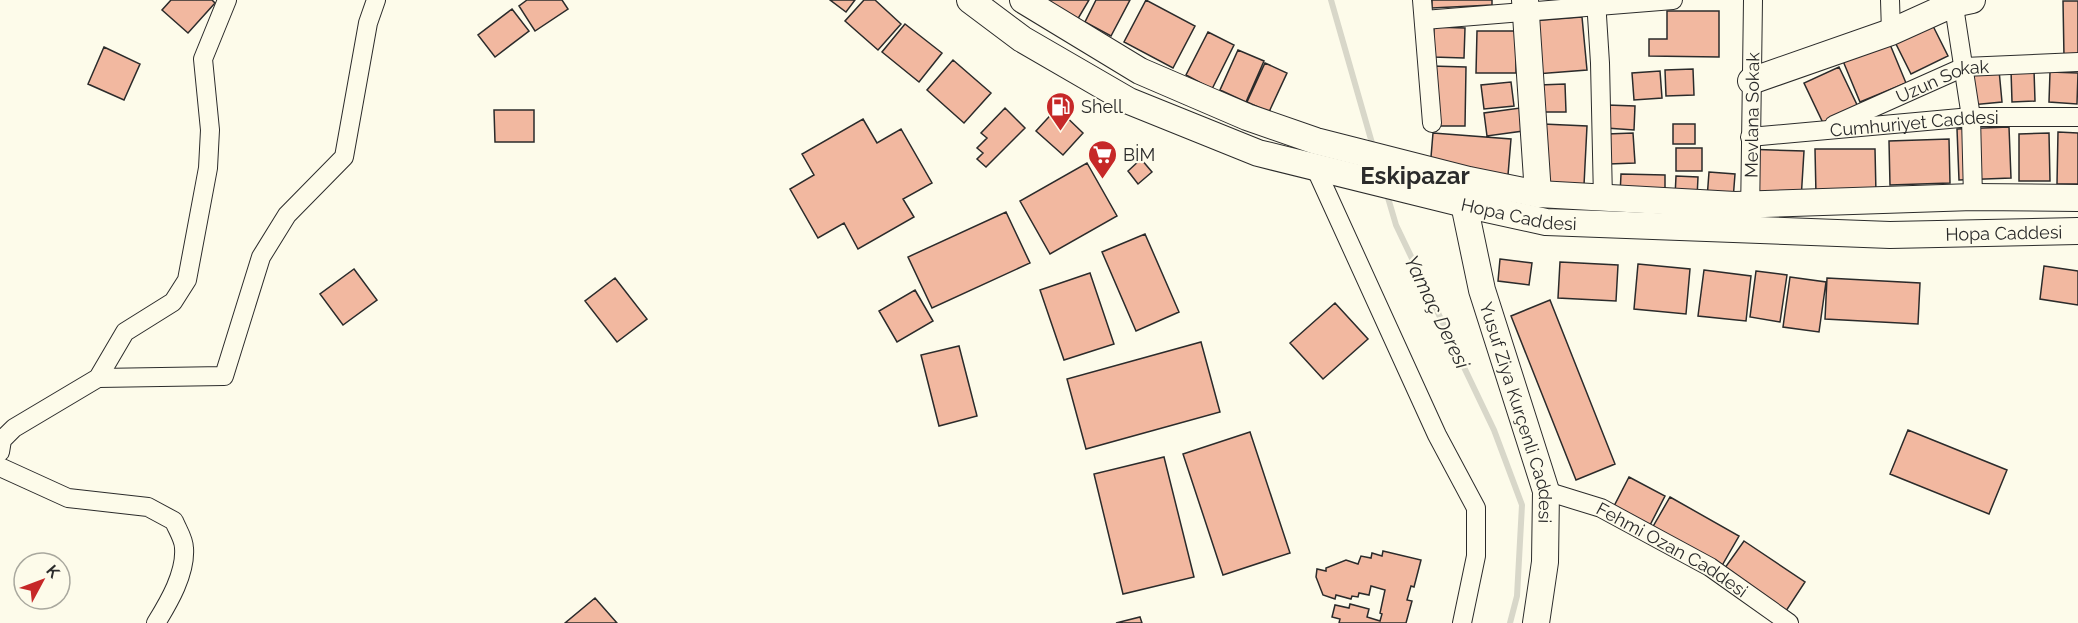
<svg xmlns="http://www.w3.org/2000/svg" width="2078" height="623" viewBox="0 0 2078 623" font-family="Raleway,sans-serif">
  <rect width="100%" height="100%" fill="#fdfbea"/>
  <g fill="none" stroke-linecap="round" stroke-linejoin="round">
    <path stroke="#d8d7c9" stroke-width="6" d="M1331 0 1374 150
      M1386 191 1396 225 1494 430 1522 505 1517 596 1510 623"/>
  </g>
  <path fill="#f2b8a0" stroke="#2b2b2b" stroke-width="1.5" d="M171 0H212L215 3 188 33 162 10Z
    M527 0H562L568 9 535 31 519 6Z
    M830 0H855L846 12Z
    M864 0H875L901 24 878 50 845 21Z
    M1038 0H1089L1076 22Z
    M1096 0H1130L1111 36 1085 22Z
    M1146 0 1195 26 1173 68 1124 42Z
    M1432 0H1492V5L1432 8Z
    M2063 1H2078V56L2064 57Z
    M512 9 529 31 495 57 478 35Z
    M1667 11H1719V57L1649 56V39H1667Z
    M1582 17 1587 70 1536 74 1531 21Z
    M905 24 942 53 919 82 882 52Z
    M1932 24 1948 56 1911 74 1895 42Z
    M1434 27 1465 28 1464 58 1433 57Z
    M1477 31H1516V73H1476Z
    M1208 32 1234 45 1212 89 1186 75Z
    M1889 42 1906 83 1860 102 1843 61Z
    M104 47 140 64 124 100 88 84Z
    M1238 50 1264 61 1246 102 1220 90Z
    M953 60 991 93 964 123 927 90Z
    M1265 63 1287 73 1269 112 1247 102Z
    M1431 66 1466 67 1465 126H1431Z
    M1839 67 1859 109 1824 125 1804 83Z
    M1693 69 1694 95 1666 96 1665 70Z
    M1999 70 2002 102 1971 105 1968 73Z
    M2011 70H2034L2035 101 2012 102Z
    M1660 71 1662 98 1634 100 1632 73Z
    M2050 72 2078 73 2077 104 2049 102Z
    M1511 82 1514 106 1484 109 1481 85Z
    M1565 84 1566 112H1540L1539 85Z
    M1607 105 1635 106 1634 130 1606 128Z
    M1005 108 1025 128 986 167 977 159 983 153 977 148 987 138 981 133Z
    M1057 108 1083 133 1063 155 1036 131Z
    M1520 108 1523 131 1487 136 1484 113Z
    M494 110H534V142H495Z
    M863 119 877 143 901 129 932 183 903 199 914 217 858 249 844 223 818 238 790 189 814 175 802 154Z
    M1543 124 1587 126 1584 185 1540 182Z
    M1673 124H1695V144H1673Z
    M2009 127 2011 178 1959 180 1957 129Z
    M2058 132 2078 133V184H2057Z
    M1433 133 1511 139 1508 175 1430 169Z
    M1633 133 1635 163 1609 164 1607 134Z
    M2049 133 2050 181H2019V134Z
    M1949 139 1950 183 1890 185 1889 141Z
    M1676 148H1702V171H1676Z
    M1744 149 1804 151 1801 200 1742 197Z
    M1815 149H1875L1876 194 1816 195Z
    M1141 159 1152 172 1138 184 1128 171Z
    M1087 163 1117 216 1050 254 1020 201Z
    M1709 172 1735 174 1733 200 1707 199Z
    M1621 174 1665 175V197L1620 195Z
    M1676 176 1698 177 1697 198 1675 197Z
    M1006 212 1030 263 932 308 908 257Z
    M1145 234 1179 312 1136 331 1102 252Z
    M1500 259 1532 263 1529 285 1498 281Z
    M1560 262 1618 265 1616 301 1558 298Z
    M1638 264 1690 269 1686 314 1634 309Z
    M2044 266 2078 271V305L2040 299Z
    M354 269 377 300 343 325 320 294Z
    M1704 270 1751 276 1746 321 1698 316Z
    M1756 271 1787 275 1780 322 1750 317Z
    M1090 273 1114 344 1064 360 1040 290Z
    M1790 277 1826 282 1819 332 1783 327Z
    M615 278 647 319 617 342 585 301Z
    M1827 278 1920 283 1918 324 1825 319Z
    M915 290 933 321 897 342 879 311Z
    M1550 300 1615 464 1576 480 1511 316Z
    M1335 303 1368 339 1323 379 1290 343Z
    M1201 342 1220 412 1086 449 1067 379Z
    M959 346 977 416 939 426 921 355Z
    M1908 430 2007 470 1989 514 1890 474Z
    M1250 432 1290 553 1223 575 1183 454Z
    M1164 457 1194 577 1123 594 1094 474Z
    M1629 477 1665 496 1648 529 1612 510Z
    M1670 497 1739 536 1720 569 1651 530Z
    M1744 541 1805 582 1784 614 1722 572Z
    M1383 551 1421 560 1414 587 1411 586 1407 600 1412 601 1406 623H1339L1340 619 1332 617 1335 605 1349 608 1350 604 1369 609 1367 617 1380 621 1382 614 1380 613 1385 590 1371 586 1369 595 1359 593 1358 597 1352 596 1351 599 1336 595 1335 599 1323 595 1316 577 1317 569 1326 571V568L1346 560 1358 564 1361 556 1371 558 1372 553 1382 556Z
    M595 598 617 623H565Z
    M1140 617 1142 623H1116Z"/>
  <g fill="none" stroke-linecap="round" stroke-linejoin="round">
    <defs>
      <g id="street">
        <path d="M1422 0 1432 123"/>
        <path d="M1596 0 1600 63 1603 199"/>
        <path d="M1890 0 1891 32"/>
        <path d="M1953 0 1971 117 1973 197"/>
        <path d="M1424 20 1673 0"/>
        <path id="s1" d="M1834 125 1964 67 2078 62"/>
        <path id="s2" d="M1750 137 1971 117H2078"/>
        <path d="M1314 165 1437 435 1476 508V556L1462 623"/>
        <path id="s3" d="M1750 217 1753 0"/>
        <path d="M98 378 224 376 261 257 287 215 344 157 368 23 376 0"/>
        <path d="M0 452 2 440 14 428 98 378 125 332 173 302 187 280 208 168 210 130 203 59 227 0"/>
        <path d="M0 467 68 498 148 507 174 521C177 529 184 539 184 548 186 573 169 602 156 623"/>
        <path id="s4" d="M1546 491 1601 508 1710 567 1789 623"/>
      </g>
      <g id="secondary">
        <path id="s5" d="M970 0 1022 39 1129 101 1258 153 1464 204 1546 222 1890 235 2078 231"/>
        <path d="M1023 0 1140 71 1247 117 1316 141 1469 180 1538 194 1735 205 1973 197 2078 198"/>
        <path d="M1525 0 1538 194"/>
        <path d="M1751 81 1891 32 1953 4 1972 0"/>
        <path id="s6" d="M1464 204 1482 290 1546 491 1545 562 1536 623"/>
      </g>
    </defs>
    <use href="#street" stroke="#2b2b2b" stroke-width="20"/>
    <use href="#secondary" stroke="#2b2b2b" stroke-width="28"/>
    <use href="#street" stroke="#fdfbea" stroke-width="18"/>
    <use href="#secondary" stroke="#fdfbea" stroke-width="26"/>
  </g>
  <defs>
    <symbol id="fuel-pin" viewBox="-11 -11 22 30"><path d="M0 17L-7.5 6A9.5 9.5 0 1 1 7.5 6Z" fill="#c62828" stroke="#fdfbea"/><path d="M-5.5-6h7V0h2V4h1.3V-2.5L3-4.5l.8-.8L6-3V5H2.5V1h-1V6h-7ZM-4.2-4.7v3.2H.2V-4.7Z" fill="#fff"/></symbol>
    <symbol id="supermarket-pin" viewBox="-11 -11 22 30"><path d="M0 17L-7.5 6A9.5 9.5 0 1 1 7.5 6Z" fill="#c62828" stroke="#fdfbea"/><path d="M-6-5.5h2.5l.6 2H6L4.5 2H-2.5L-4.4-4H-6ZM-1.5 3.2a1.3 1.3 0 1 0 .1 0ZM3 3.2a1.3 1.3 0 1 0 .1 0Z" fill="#fff"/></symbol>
  </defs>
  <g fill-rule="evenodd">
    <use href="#fuel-pin" x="1044" y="90" width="33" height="45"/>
    <use href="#supermarket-pin" x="1086" y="138" width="33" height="45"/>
  </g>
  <g text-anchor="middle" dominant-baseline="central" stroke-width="4.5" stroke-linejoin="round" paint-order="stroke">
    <g font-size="18" fill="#2b2b2b" stroke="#fdfbea">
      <text stroke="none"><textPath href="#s1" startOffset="118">Uzun Sokak</textPath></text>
      <text stroke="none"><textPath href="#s3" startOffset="102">Mevlana Sokak</textPath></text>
      <text stroke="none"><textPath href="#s2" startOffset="165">Cumhuriyet Caddesi</textPath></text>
      <text stroke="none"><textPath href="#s5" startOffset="596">Hopa Caddesi</textPath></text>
      <text stroke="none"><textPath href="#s5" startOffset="1082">Hopa Caddesi</textPath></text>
      <text stroke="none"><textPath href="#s6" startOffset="216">Yusuf Ziya Kurçenli Caddesi</textPath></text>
      <text stroke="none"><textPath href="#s4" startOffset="140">Fehmi Ozan Caddesi</textPath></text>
    </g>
    <g font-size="18" fill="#2b2b2b" stroke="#fdfbea" text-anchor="start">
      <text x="1081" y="106">Shell</text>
      <text x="1123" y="154">BİM</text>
    </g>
    <g font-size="20" font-style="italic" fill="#2b2b2b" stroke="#fdfbea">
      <text transform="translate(1437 312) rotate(64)">Yamaç Deresi</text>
    </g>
    <g font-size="24" font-weight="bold" fill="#2b2b2b" stroke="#fdfbea">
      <text x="1415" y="175">Eskipazar</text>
    </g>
  </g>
  <g transform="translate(42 581) rotate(49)"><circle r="28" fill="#fdfbea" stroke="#a9a89e" stroke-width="1.5"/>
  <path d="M0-4.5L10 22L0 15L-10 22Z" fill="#c62828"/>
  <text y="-9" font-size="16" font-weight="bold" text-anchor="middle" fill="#2b2b2b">K</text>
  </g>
</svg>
